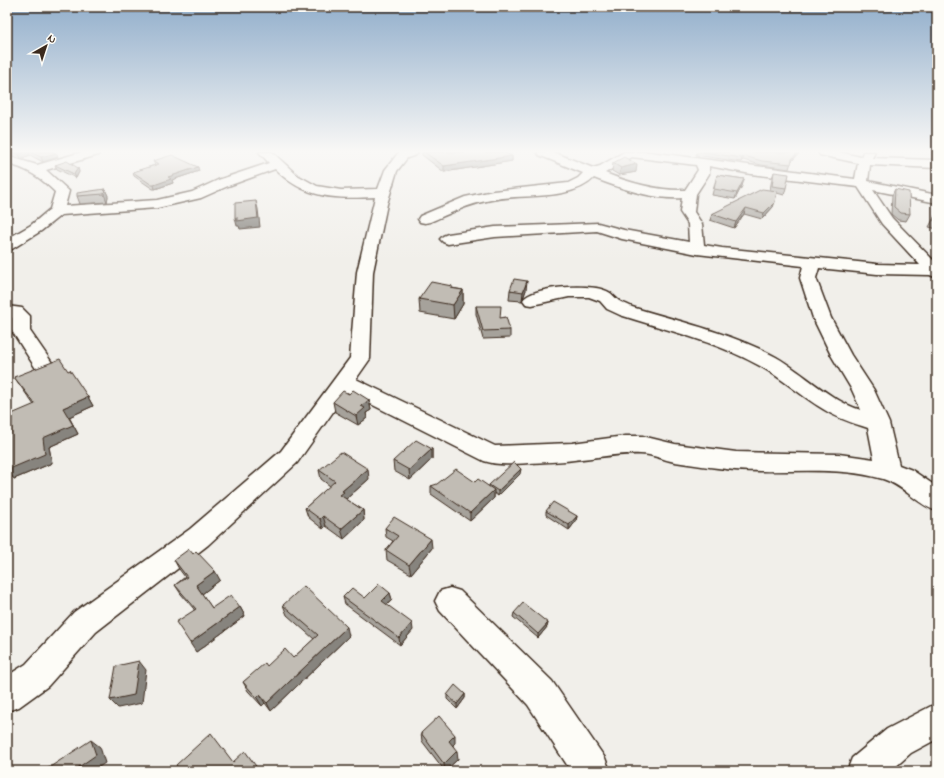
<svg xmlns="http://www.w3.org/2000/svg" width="944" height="778" viewBox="0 0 944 778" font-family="'Indie Flower',sans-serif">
  <rect width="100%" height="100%" fill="#f1efea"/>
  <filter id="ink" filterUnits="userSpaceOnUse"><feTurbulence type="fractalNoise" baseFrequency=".025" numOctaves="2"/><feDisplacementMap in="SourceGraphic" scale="8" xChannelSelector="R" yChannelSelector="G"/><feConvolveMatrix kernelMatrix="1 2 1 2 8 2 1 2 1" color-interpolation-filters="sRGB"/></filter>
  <g filter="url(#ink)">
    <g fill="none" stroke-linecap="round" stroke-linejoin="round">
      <defs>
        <path id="minor" d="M82 152H100L98 155 46 170 69 191 65 206 157 200 192 192 218 180 269 163 259 152H272L297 175 317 186 341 190 378 189 385 170 399 152H418L416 155 407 158 397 171 387 204 373 272 370 359 356 379 495 446 572 443 625 436H642L675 444 736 452 839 454 874 459 868 428C852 423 837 418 823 409 801 396 782 378 760 366 717 342 667 330 620 315L607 309 600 301 589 297H569L532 305 526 304 523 300C533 286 588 284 604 290 612 292 614 298 621 302 625 304 629 305 632 307 678 321 734 334 776 357 804 373 829 400 861 410L852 390 831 355 813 318 800 278 803 266 697 254 622 239 597 231 495 237 448 244 443 242 440 239 443 236 448 234 495 227 598 223 624 230 689 242 688 224 680 212 682 198C655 200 619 188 594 178 570 202 522 193 491 200 468 204 451 213 430 222L425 223 420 222 418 219 420 216 465 197 493 191 568 183 578 178 583 173 539 155 537 152H553L593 168 600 166 624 152H650L855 179 858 163 820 155 818 152H839L861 157 863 152H875L872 158 937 160V168L870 165 868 181 937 195V203L873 190 892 218 937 264V278L930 275 877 274 819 268 816 278 831 318 851 355 874 390 889 423 899 465 912 470 937 487V511C917 505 905 486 883 479 835 465 784 474 735 470 715 468 695 465 675 462 664 460 652 454 640 454 618 453 596 458 574 460 559 462 544 462 529 463 513 464 499 466 484 461L347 392 297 463 208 545 96 632 48 686 19 707 7 711V676L26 664 74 612 190 529 281 451 350 358 357 272 375 197C335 199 305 199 275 169L228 186 201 198 157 208 61 215 41 231 12 249 7 251V239L31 225 50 209 55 192C41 178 27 168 7 164V156L37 165ZM632 157 696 165 698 170 685 190C658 191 630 183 605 173ZM709 166 751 174 858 187 882 224 920 265 877 264 722 248 704 245 702 224 694 212 696 194 709 174Z
          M7 306 22 308 30 316V331L55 367 52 372 45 373 38 372 12 331V318L7 316Z
          M450 588 460 591 552 681 605 758 610 771H571L528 705 440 611 435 601 440 591Z
          M937 703V739L911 753 891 771H847L852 758 887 729Z"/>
      </defs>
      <use href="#minor" stroke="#3b2a1e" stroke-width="3"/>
      <use href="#minor" fill="#fdfcf7" fill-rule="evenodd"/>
    </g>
    <path fill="#a6a29b" stroke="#3b2a1e" d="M7 152H54L58 157 43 162 30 155 21 159 7 155Z
      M422 152H503L512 156V161L444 172 422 155Z
      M697 152H800L791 162 789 169 761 165 743 160 741 162 696 155Z
      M153 161 199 171 172 180 173 183 155 189H153L134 176 133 172 155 165Z
      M613 163 636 172 619 175 612 171Z
      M55 165 78 168 79 172 76 178 57 169Z
      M774 172 786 188 784 195 777 193 773 207 762 219 744 214 734 228 710 220 712 214 770 190 772 178Z
      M717 175 744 179 742 186 735 199 712 195Z
      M105 189 108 196 107 202 80 204 77 196Z
      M895 189 910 214 906 221 898 220 891 214 892 195Z
      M937 212V229L929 227Z
      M452 286V288L463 290V304L454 319 420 313 419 299Z
      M510 290H526L522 301 509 300Z
      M476 306 500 318 510 330V338L483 339 476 314Z
      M14 377 88 397 93 406 69 417 78 434 49 447 52 463 14 479 7 470 11 432 34 405Z
      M349 394 369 400 371 410 366 413 367 418 358 425 335 412 333 402Z
      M432 449V459L410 480 394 471 393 461Z
      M319 470 369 479 346 499 363 510 364 520 344 539 326 526 323 529 308 517 305 508 330 486 321 479Z
      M520 474 498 496 494 493V498L470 521 431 494V486L475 482 489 487V485Z
      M546 511 577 516 576 521 569 530 546 515Z
      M385 528 432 548 411 574 387 560 386 550 393 541 386 537Z
      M193 554 220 580 202 594 212 608 240 607 245 616 196 652 194 609 181 594 175 585 185 577 179 569 174 560Z
      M390 593 392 600 387 605 413 630 400 645 345 604 343 597 365 598Z
      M283 605 349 636 271 711 265 703 262 706 248 691 243 682 267 666 293 658 314 639 287 615Z
      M514 613 548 623 547 627 538 638 513 617Z
      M465 694V698L457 709 447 699V695Z
      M421 733 455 743 453 745 458 759 445 771 422 741Z"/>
    <path fill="#87847e" stroke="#3b2a1e" d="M25 152H28L30 155 21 159 19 154Z
      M798 152H800L790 163 792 159Z
      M56 153 58 157 43 162 41 157Z
      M512 156V161L444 172V166Z
      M744 156 743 160 741 162 742 158Z
      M637 164 636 172 619 175 621 168Z
      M198 167 199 171 172 180 173 183 155 189 154 185 168 177Z
      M78 168 79 172 76 178 74 174Z
      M744 179 742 186 735 199 737 193Z
      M105 189 108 196 107 202 104 194Z
      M256 201 258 209 260 227 240 229 239 226H237L235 218Z
      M775 202 773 207 762 219 764 213Z
      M746 208 744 214 734 228 736 222Z
      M527 281 526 290 522 301 523 292Z
      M463 290V304L454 319 453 305Z
      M88 397 93 406 69 417 78 434 49 447 52 463 14 479 7 470 43 438 63 408Z
      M369 400 371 410 366 413 367 418 358 425 356 416 361 406Z
      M432 449V459L410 480 409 470Z
      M368 469 369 479 345 500 340 495 342 491Z
      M521 469 520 474 498 496V491Z
      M494 490V498L470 521V513Z
      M363 510 364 520 344 539 341 529Z
      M323 516 326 526 323 529 320 519Z
      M577 516 576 521 569 530V525Z
      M431 539 432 548 411 574 409 565Z
      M215 571 220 580 202 594 196 585Z
      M390 593 392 600 383 608 382 601Z
      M240 607 245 616 196 652 190 643Z
      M412 623 413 630 400 645 399 638Z
      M548 623 547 627 538 638V634Z
      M347 627 349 636 271 711 267 703Z
      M139 661 146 670 142 703 118 708 110 700Z
      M465 694V698L457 709V704Z
      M260 695 265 703 262 706 257 698Z
      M455 735V743L450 748 449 741Z
      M91 740 100 747 105 763 93 771H73Z
      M457 751 458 759 445 771 444 764Z"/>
    <path fill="#c1bcb4" stroke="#3b2a1e" d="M11 152H25L19 154Z
      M30 152H54L56 153 41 157Z
      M424 152H503L512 156 444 166Z
      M703 152H798L792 159 791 164 762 161 744 156 742 158Z
      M172 155 198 167 168 177 171 179 154 185H152L133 172 159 164 153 161Z
      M624 157 637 164 621 168 613 163Z
      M67 161 78 168 74 174 55 165Z
      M774 172 789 174 786 188 772 186Z
      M717 175 744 179 737 193 714 189Z
      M105 189 104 194 77 196V193Z
      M762 189 777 191 775 202 764 213 746 208 736 222 712 214Z
      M895 189 909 192 910 214 901 213 894 207Z
      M256 201 258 218 237 221V217L235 218V203Z
      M937 212V221L933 220Z
      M514 279 527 281 523 292 510 290Z
      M431 282 452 286 450 288 463 290 453 305 419 299Z
      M476 306H501L500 318 506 317 510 330 483 331Z
      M60 359 68 371 70 370 88 397 63 408 73 425 43 438 45 454 7 470V434L11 432 7 425V416L35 404 14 377Z
      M353 390 369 400 361 406 365 408 356 416 333 402 343 391 349 394Z
      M416 440 432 449 409 470 393 461Z
      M341 452 368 469 342 491 344 492 340 495 363 510 341 529 323 516 320 519 305 508 335 481 319 470Z
      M514 462 521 469 498 491 489 485Z
      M456 469 475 482 478 479 494 490 470 513 431 486 437 484Z
      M553 502 577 516 569 525 546 511Z
      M394 517 431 539 409 565 386 550 398 536 385 528Z
      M189 549 193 554 196 551 215 571 196 585 212 608 231 595 240 607 190 643 176 622 196 609 175 585 187 577 174 560Z
      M379 584 390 593 382 601 412 623 399 638 343 597 352 588 365 598Z
      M304 586 347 627 267 703 260 695 257 698 243 682 265 663 267 666 285 649 293 658 318 635 283 605Z
      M523 603 548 623 538 634 514 613Z
      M139 661 134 695 110 700 116 666Z
      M455 685 465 694 457 704 447 695Z
      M439 716 455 735 449 741 457 751 444 764 421 733Z
      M211 733 233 762 245 751 258 769 256 771H180L176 765Z
      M91 740 96 755 73 771H48L47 769Z"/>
  </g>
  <linearGradient id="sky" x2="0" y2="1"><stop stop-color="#91aecb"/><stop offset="0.58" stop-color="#f9f8f6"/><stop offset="1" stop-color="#f9f8f6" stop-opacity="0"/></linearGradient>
  <rect width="944" height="261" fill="url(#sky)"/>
  <rect width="944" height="778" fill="none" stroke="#fdfcf7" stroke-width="24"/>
  <rect x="12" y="12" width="920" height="754" fill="none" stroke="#3b2a1e" stroke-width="1.5" filter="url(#ink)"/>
  <g transform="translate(46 46) rotate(39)" stroke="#fdfcf7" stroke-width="3" paint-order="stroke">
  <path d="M0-3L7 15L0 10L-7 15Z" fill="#3b2a1e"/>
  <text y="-6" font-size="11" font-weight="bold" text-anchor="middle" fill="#3b2a1e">N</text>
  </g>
</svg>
